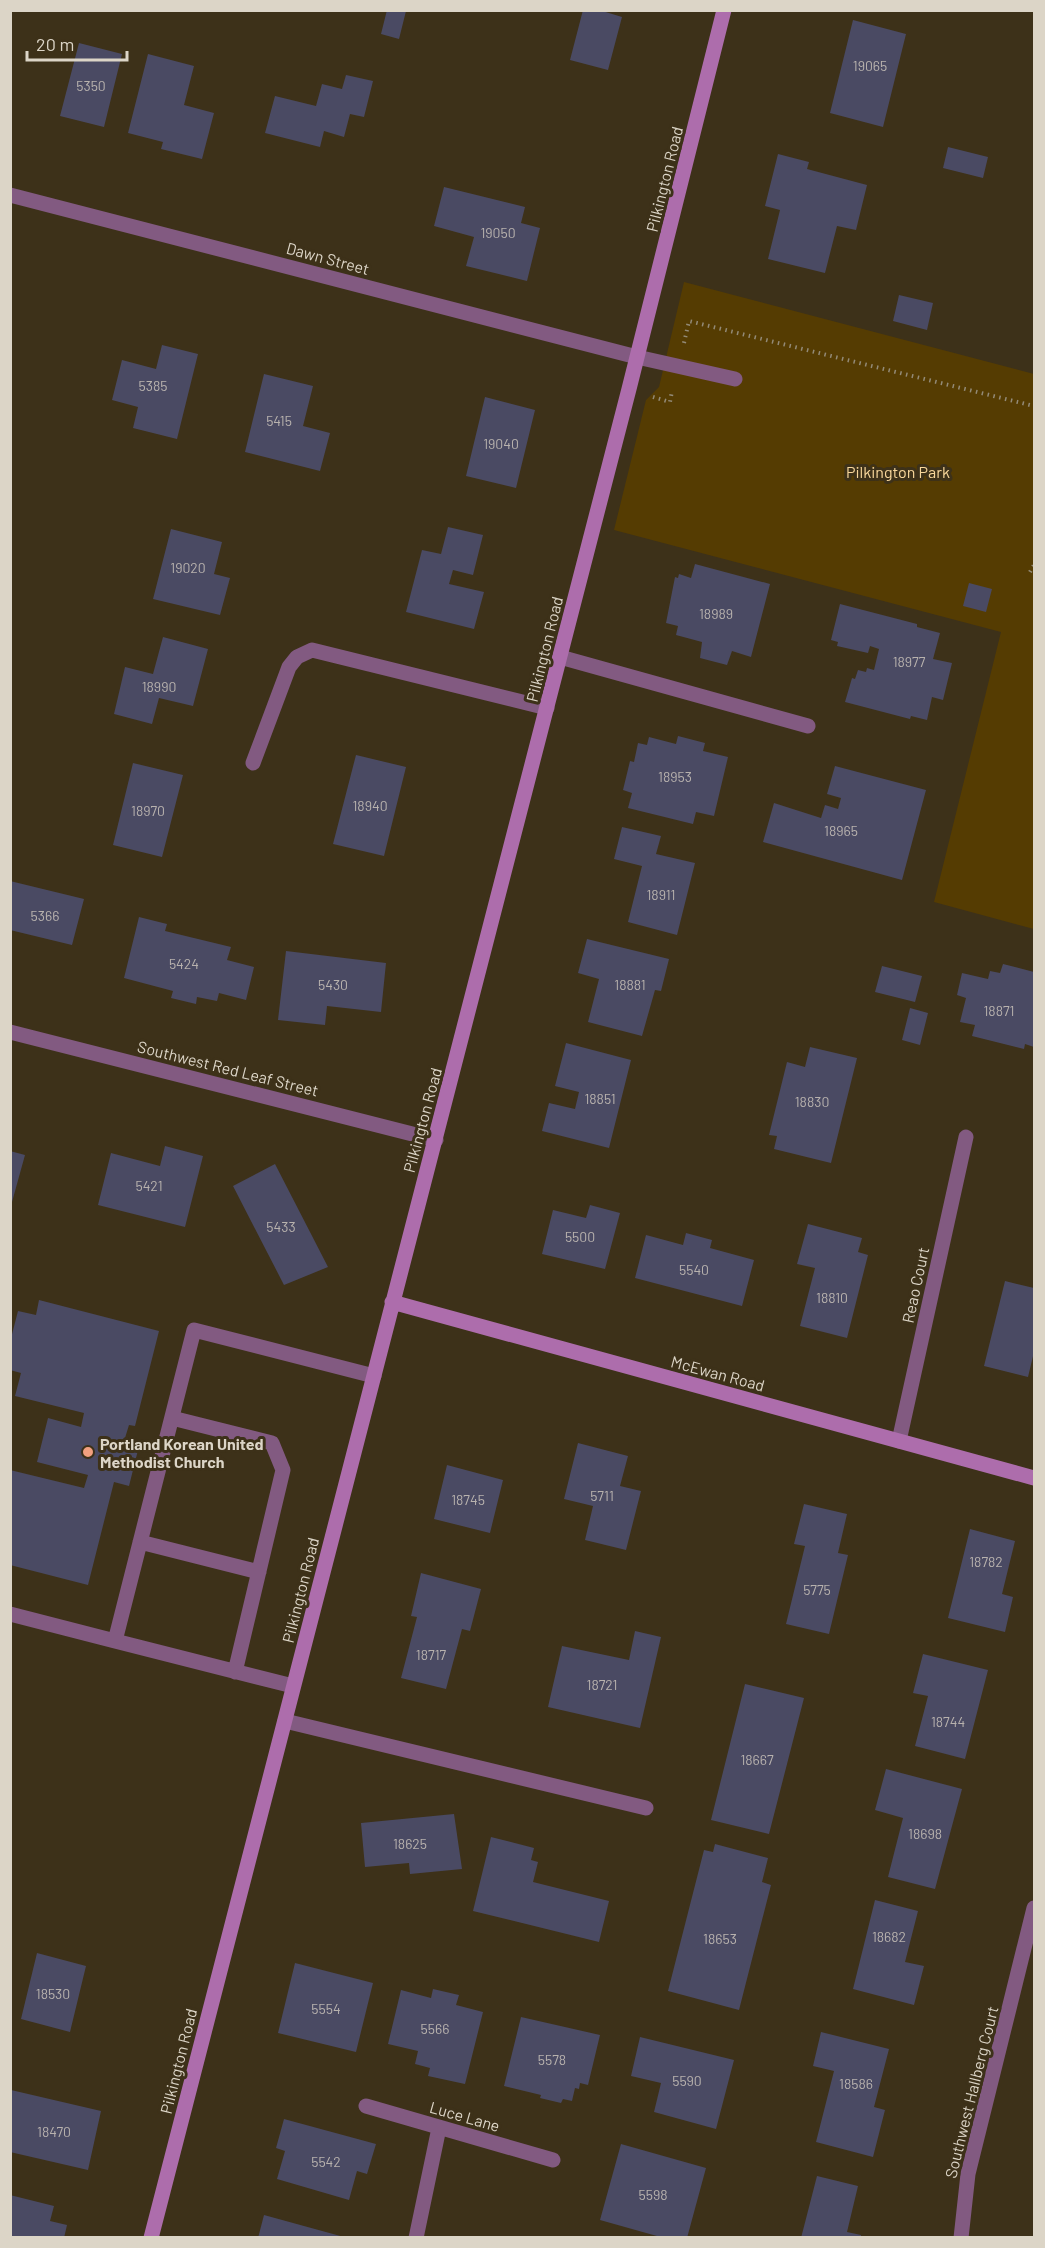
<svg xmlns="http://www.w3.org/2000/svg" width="1045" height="2248" viewBox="0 0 1045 2248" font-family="Barlow,sans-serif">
  <rect width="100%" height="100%" fill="#3d3119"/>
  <path fill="#553c02" d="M684 282 1034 374V929L934 902 1001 632 614 530 646 400 659 387Z"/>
  <path fill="#4a4a63" d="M387 10 406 11 399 39 381 34Z
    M583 10H599L622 17 608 70 570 60Z
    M853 20 906 34 883 127 830 113Z
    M79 43 122 54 104 127 60 116Z
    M148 54 194 66 184 105 214 113 202 159 161 149 163 142 128 133Z
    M346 75 373 81 364 117 350 114 344 137 324 131 320 147 265 133 275 96 316 106 322 84 342 89Z
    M948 147 988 157 983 178 943 168Z
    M778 154 809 162 807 169 867 185 856 230 837 226 825 273 768 259 780 210 765 206Z
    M444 187 525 207 521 223 540 228 527 281 466 266 474 237 434 226Z
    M899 295 933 303 927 330 893 321Z
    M162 345 198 354 177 439 133 428 138 407 112 400 122 360 156 369Z
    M264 374 313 386 303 426 330 433 320 471 245 452Z
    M485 397 535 410 516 488 466 476Z
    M448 527 483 535 473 575 453 570 449 584 484 592 474 629 406 612 422 550 441 554Z
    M171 529 222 542 214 574 230 578 220 615 153 599Z
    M695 564 770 584 751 657 732 651 727 665 700 658 702 642 676 635 678 626 666 623 675 577 678 578 679 574 691 578Z
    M969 583 992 589 986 612 963 606Z
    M840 604 917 624V627L940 633 933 659 952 663 943 700 932 697 927 720 911 716 910 719 845 702 852 678 855 679 858 670 866 672 867 668 874 670 879 649 870 646 868 653 837 646 838 642 831 640Z
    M163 637 208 649 193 706 159 698 152 724 114 714 125 667 153 674Z
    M678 736 705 743 703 751 728 757 714 816 696 812 693 824 628 808 632 793 623 790 630 761 634 762 638 743 647 745 649 737 676 744Z
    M356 755 406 767 384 856 333 844Z
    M133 763 183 775 162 857 113 845Z
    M835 766 926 790 902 880 763 842 774 803 821 818 825 805 838 809 841 798 827 794Z
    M622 827 661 836 656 854 695 863 677 935 628 922 642 866 614 859Z
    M10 881 84 899 72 945 10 930Z
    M139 917 167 924 165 931 231 947 227 960 254 967 246 1000 219 993 217 1001 197 997 196 1004 171 998 173 991 124 978Z
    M587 939 669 959 661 991 655 990 642 1036 588 1022 599 979 578 973Z
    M286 951 386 963 381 1012 327 1006 325 1025 278 1020Z
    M1003 964 1034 972V1047L1025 1044 1024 1049 972 1036 975 1025 960 1022 966 998 957 995 962 973 988 979 990 971 1000 973Z
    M882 966 922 976 915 1002 875 992Z
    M910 1008 928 1013 920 1045 902 1040Z
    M566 1043 631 1060 609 1148 542 1131 549 1103 575 1109 579 1092 555 1086Z
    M810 1047 857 1058 831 1163 774 1149 777 1136 769 1135 787 1062 805 1067Z
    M165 1146 203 1156 185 1227 98 1205 111 1153 160 1166Z
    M10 1151 25 1155 12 1202H10Z
    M275 1164 328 1267 284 1285 233 1186Z
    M590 1205 620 1213 605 1269 542 1254 553 1210 586 1218Z
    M808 1224 862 1238 858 1252 868 1255 847 1338 800 1326 815 1268 797 1264Z
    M686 1233 712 1240 710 1248 754 1260 742 1306 635 1278 646 1235 683 1245Z
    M1005 1281 1034 1288V1352L1028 1377 984 1366Z
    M39 1300 159 1331 135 1426 129 1425 125 1438 140 1442 129 1486 114 1482 88 1585 10 1565V1470L84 1488 88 1475 37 1462 48 1418 81 1427 84 1413 15 1396 21 1373 10 1370V1342L18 1311 36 1315Z
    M578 1443 628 1456 620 1486 641 1491 626 1550 585 1540 593 1506 564 1499Z
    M447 1465 503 1480 490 1533 434 1519Z
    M804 1504 847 1514 838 1553 848 1555 829 1634 786 1624 805 1546 794 1544Z
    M970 1529 1015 1541 1002 1594 1013 1597 1005 1632 948 1618Z
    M421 1573 481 1589 470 1631 462 1629 446 1689 401 1678 417 1617 411 1616Z
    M635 1631 661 1637 640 1728 548 1707 562 1646 629 1660Z
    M923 1654 988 1670 965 1759 915 1746 928 1696 913 1693Z
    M745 1684 804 1698 769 1834 711 1820Z
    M886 1769 962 1789 935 1889 888 1877 903 1818 875 1810Z
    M454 1814 462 1869 410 1874 409 1863 365 1867 361 1823Z
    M491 1837 534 1848 531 1860 538 1862 533 1882 609 1901 599 1942 473 1911Z
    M715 1844 768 1858 762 1882 771 1885 739 2010 668 1991 704 1850 713 1852Z
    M875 1900 918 1911 905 1962 924 1966 914 2005 853 1989Z
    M37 1953 86 1966 70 2032 21 2019Z
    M295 1963 373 1983 356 2052 278 2033Z
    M433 1989 459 1995 456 2005 483 2012 465 2084 428 2076 430 2068 415 2064 418 2051 388 2044 401 1990 431 1998Z
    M521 2017 600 2035 588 2085 580 2083 579 2089 575 2088 572 2101 563 2099 561 2103 540 2098 541 2095 504 2086Z
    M821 2032 889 2049 874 2107 885 2110 873 2157 816 2142 834 2071 813 2066Z
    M640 2037 734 2060 716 2129 654 2112 661 2083 631 2076Z
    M11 2090 101 2111 88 2170 10 2152Z
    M284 2119 376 2144 367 2174 357 2171 349 2200 277 2179 285 2151 276 2148Z
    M621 2144 706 2168 687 2238H664L600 2220Z
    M817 2176 858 2186 847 2232 861 2235V2238H801Z
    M10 2195 54 2206 50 2221 67 2225 64 2238H10Z
    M264 2215 344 2237V2238H258Z"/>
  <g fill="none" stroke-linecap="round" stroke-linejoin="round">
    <path stroke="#938a77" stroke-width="4" stroke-dasharray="1.5 4.5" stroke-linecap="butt" d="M684 343 689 321 1034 406
      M653 397 670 402 672 391
      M1030 572 1034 565"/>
    <path stroke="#825a81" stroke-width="15" d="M637 357 735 379
      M560 657 808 726
      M253 763 289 667 297 657 312 650 547 708
      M172 1418 272 1443 283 1470 235 1672
      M140 1542 259 1572
      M10 1614 115 1641
      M293 1686 115 1641 194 1330 374 1376
      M285 1721 646 1808"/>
    <path stroke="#825a81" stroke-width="15" d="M10 195 637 357
      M10 1032 436 1140
      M899 1441 966 1137
      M366 2106 553 2160
      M416 2238 439 2128
      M961 2238 968 2174 1034 1908"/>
    <path stroke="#ad6dac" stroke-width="15" d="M392 1302 1034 1478
      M151 2238 629 389 724 10"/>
  </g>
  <circle fill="#f2a07f" stroke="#3d3119" stroke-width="2" cx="88" cy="1452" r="6"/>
  <g text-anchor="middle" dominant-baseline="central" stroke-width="6" stroke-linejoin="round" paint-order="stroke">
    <g font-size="14" fill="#b8b2ae">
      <text x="870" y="65">19065</text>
      <text x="91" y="85">5350</text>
      <text x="498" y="232">19050</text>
      <text x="153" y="385">5385</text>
      <text x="279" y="420">5415</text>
      <text x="501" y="443">19040</text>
      <text x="188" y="567">19020</text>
      <text x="716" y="613">18989</text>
      <text x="909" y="661">18977</text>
      <text x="159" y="686">18990</text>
      <text x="675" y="776">18953</text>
      <text x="370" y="805">18940</text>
      <text x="148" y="810">18970</text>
      <text x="841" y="830">18965</text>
      <text x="661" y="894">18911</text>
      <text x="45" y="915">5366</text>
      <text x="184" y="963">5424</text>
      <text x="333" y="984">5430</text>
      <text x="630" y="984">18881</text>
      <text x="999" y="1010">18871</text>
      <text x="600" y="1098">18851</text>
      <text x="812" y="1101">18830</text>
      <text x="149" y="1185">5421</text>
      <text x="281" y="1226">5433</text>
      <text x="580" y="1236">5500</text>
      <text x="694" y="1269">5540</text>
      <text x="832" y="1297">18810</text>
      <text x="602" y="1495">5711</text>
      <text x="468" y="1499">18745</text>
      <text x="986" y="1561">18782</text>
      <text x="817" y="1589">5775</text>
      <text x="431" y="1654">18717</text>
      <text x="602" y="1684">18721</text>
      <text x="948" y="1721">18744</text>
      <text x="757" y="1759">18667</text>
      <text x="925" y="1833">18698</text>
      <text x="410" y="1843">18625</text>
      <text x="889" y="1936">18682</text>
      <text x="720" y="1938">18653</text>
      <text x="53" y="1993">18530</text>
      <text x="326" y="2008">5554</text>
      <text x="435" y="2028">5566</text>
      <text x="552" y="2059">5578</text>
      <text x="687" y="2080">5590</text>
      <text x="856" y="2083">18586</text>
      <text x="54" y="2131">18470</text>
      <text x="326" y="2161">5542</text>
      <text x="653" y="2194">5598</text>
    </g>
    <g font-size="16" fill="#dcd5c7" stroke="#3d3119">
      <text transform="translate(664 179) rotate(-76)">Pilkington Road</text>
      <text transform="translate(328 258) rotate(15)">Dawn Street</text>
      <text transform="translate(544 649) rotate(-76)">Pilkington Road</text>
      <text transform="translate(228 1068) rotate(14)">Southwest Red Leaf Street</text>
      <text transform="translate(422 1120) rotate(-75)">Pilkington Road</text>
      <text transform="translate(915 1285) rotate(-78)">Reao Court</text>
      <text transform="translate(718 1373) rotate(15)">McEwan Road</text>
      <text transform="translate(300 1590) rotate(-76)">Pilkington Road</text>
      <text transform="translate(178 2061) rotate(-76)">Pilkington Road</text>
      <text transform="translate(971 2092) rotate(-76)">Southwest Hallberg Court</text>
      <text transform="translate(465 2116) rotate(16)">Luce Lane</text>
    </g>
    <g font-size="16" fill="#f8d79b" stroke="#3d3119">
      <text x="898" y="471">Pilkington Park</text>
    </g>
    <g font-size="16" font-weight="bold" fill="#dcd5c7" stroke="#3d3119" text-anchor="start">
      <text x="100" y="1443">Portland Korean United<tspan x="100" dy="18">Methodist Church</tspan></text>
    </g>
  </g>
  <rect width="1045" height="2248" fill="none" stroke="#dcd5c7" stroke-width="24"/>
  <path d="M27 51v9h100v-9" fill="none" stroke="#dcd5c7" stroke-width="3"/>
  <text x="36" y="51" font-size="18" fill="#dcd5c7" stroke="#3d3119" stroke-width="4.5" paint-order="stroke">20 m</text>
</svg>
